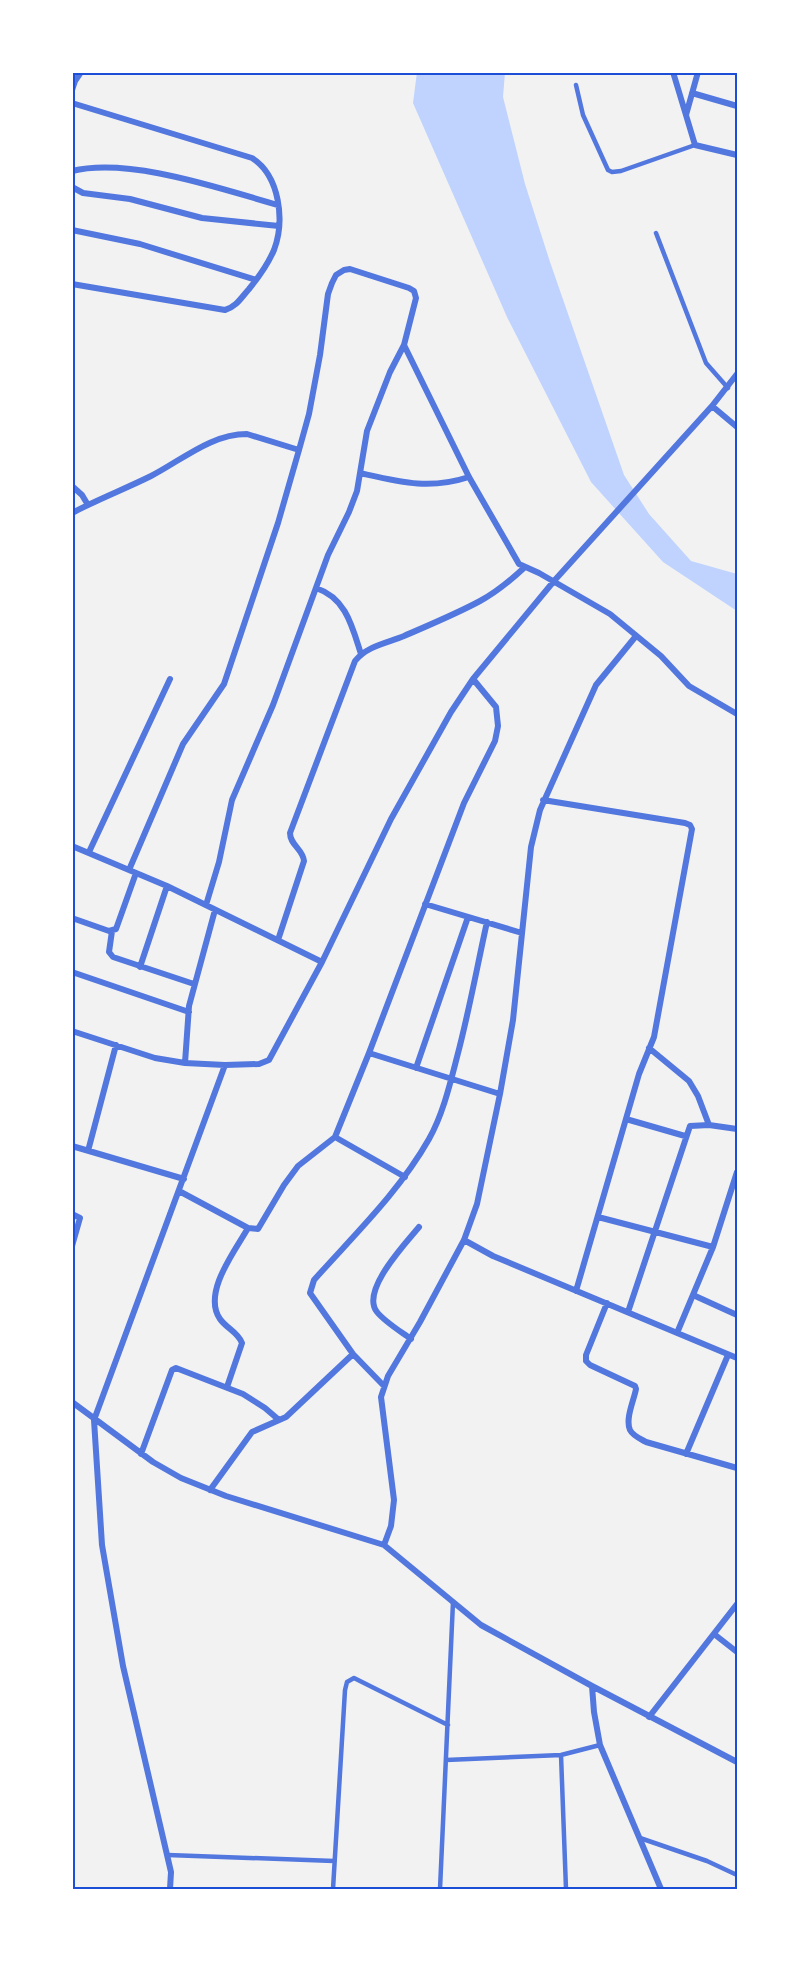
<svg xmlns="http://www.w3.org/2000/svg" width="809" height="1961" viewBox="0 0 809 1961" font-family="'Crimson Pro',serif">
  <rect width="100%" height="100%" fill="#f2f2f2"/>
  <path fill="#bfd3fe" d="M417 72H505L503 97 525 184 550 262 624 475 649 514 691 561 737 574V611L663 562 591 482 507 317 413 103Z"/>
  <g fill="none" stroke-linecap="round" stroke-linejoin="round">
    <path stroke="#5277de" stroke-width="4.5" d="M576 85 583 115 608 170 612 172 621 171 695 145
      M656 233 706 363 728 388
      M561 1755 566 1889
      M446 1760 561 1755 600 1745
      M640 1838 707 1861 737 1875
      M168 1855 334 1861
      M333 1889 345 1690 347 1682 354 1678 448 1725
      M440 1889 453 1602"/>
    <path stroke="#5277de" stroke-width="6" d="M673 72 695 145 737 155
      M72 90 75 81 81 72
      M692 93 737 106
      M72 103 252 158C280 176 285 221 274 250 268 264 258 278 249 289 241 298 236 307 225 310L72 284
      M686 115 698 72
      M72 171C130 157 221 189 278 205
      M72 187 83 193 130 199 202 218 279 226
      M72 230 140 244 256 280
      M404 345 469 477 519 564 539 573 610 614 661 656 689 686 737 714
      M712 406 737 427
      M360 473C400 482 429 490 469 477
      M72 486 82 495 88 505
      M72 513C98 499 125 489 151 476 182 460 211 434 247 434L299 450
      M316 588C346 598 352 626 361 654
      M543 800 685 823 690 825 692 829 654 1037 639 1074 576 1291
      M72 846 167 886 322 962
      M89 852 170 679
      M129 870 183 744 224 684 278 523 299 450 309 414 320 355 328 294 332 283 336 275 344 270 350 269 409 288 414 291 416 298 404 345 390 372 367 431 357 491 349 512 328 555 273 705 232 800 219 862 206 905
      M425 904 522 933
      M72 918 109 931 116 929 136 873
      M112 931 109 952 113 957 194 984
      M278 940 304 861C303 849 290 845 290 833L355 661C367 646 387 643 404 636 429 625 456 614 480 601 497 592 511 580 525 567
      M140 967 167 886
      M72 972 189 1012
      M72 1031 155 1058 185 1063 225 1065
      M649 1048 689 1081 698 1096 709 1125
      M369 1053 500 1094
      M185 1063 189 1006 215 910
      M416 1068 468 917
      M626 1119 685 1136
      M335 1137 405 1177
      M72 1146 184 1179
      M88 1151 116 1045
      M179 1191 248 1228 258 1229 284 1185 298 1166 335 1137 369 1053 464 803 495 741 498 726 496 707 473 679
      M72 1214 80 1218 72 1246
      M598 1217 713 1247
      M464 1240 493 1256 737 1358
      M693 1295 737 1315
      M607 1303 586 1355V1361L590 1365 635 1386 636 1389C634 1400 625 1419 630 1430 633 1436 641 1439 646 1442L737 1468
      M628 1312 690 1126 709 1125 737 1129
      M677 1333 713 1247 737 1172
      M411 1339C400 1331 385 1322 377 1312 360 1291 406 1243 419 1227
      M384 1386 353 1354 310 1293 314 1280C354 1235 399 1192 429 1139 443 1114 450 1084 457 1057 469 1012 477 967 487 922
      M227 1387 242 1343C238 1332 226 1328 220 1319 202 1293 235 1251 248 1228
      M72 1402 153 1462 181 1478 226 1496 384 1545 481 1625 592 1686 737 1762
      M141 1454 172 1370 176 1368 243 1394 265 1408 279 1420
      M686 1454 728 1355
      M210 1490 252 1432 286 1417 353 1354
      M384 1545 391 1526 394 1500 381 1397 388 1376 420 1322 464 1240 477 1204 500 1094 513 1020 531 847 540 810 596 685 636 636
      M714 1634 737 1652
      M592 1686 594 1712 600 1745 661 1889
      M649 1717 737 1604
      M170 1889 171 1872 123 1666 102 1545 94 1420 225 1065 259 1064 269 1060 322 962 391 819 451 712 473 679 554 581 712 406 737 374"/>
  </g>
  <rect width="809" height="1961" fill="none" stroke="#ffffff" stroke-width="147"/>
  <rect x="74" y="74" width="662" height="1814" fill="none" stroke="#1d4ed8" stroke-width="2"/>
</svg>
